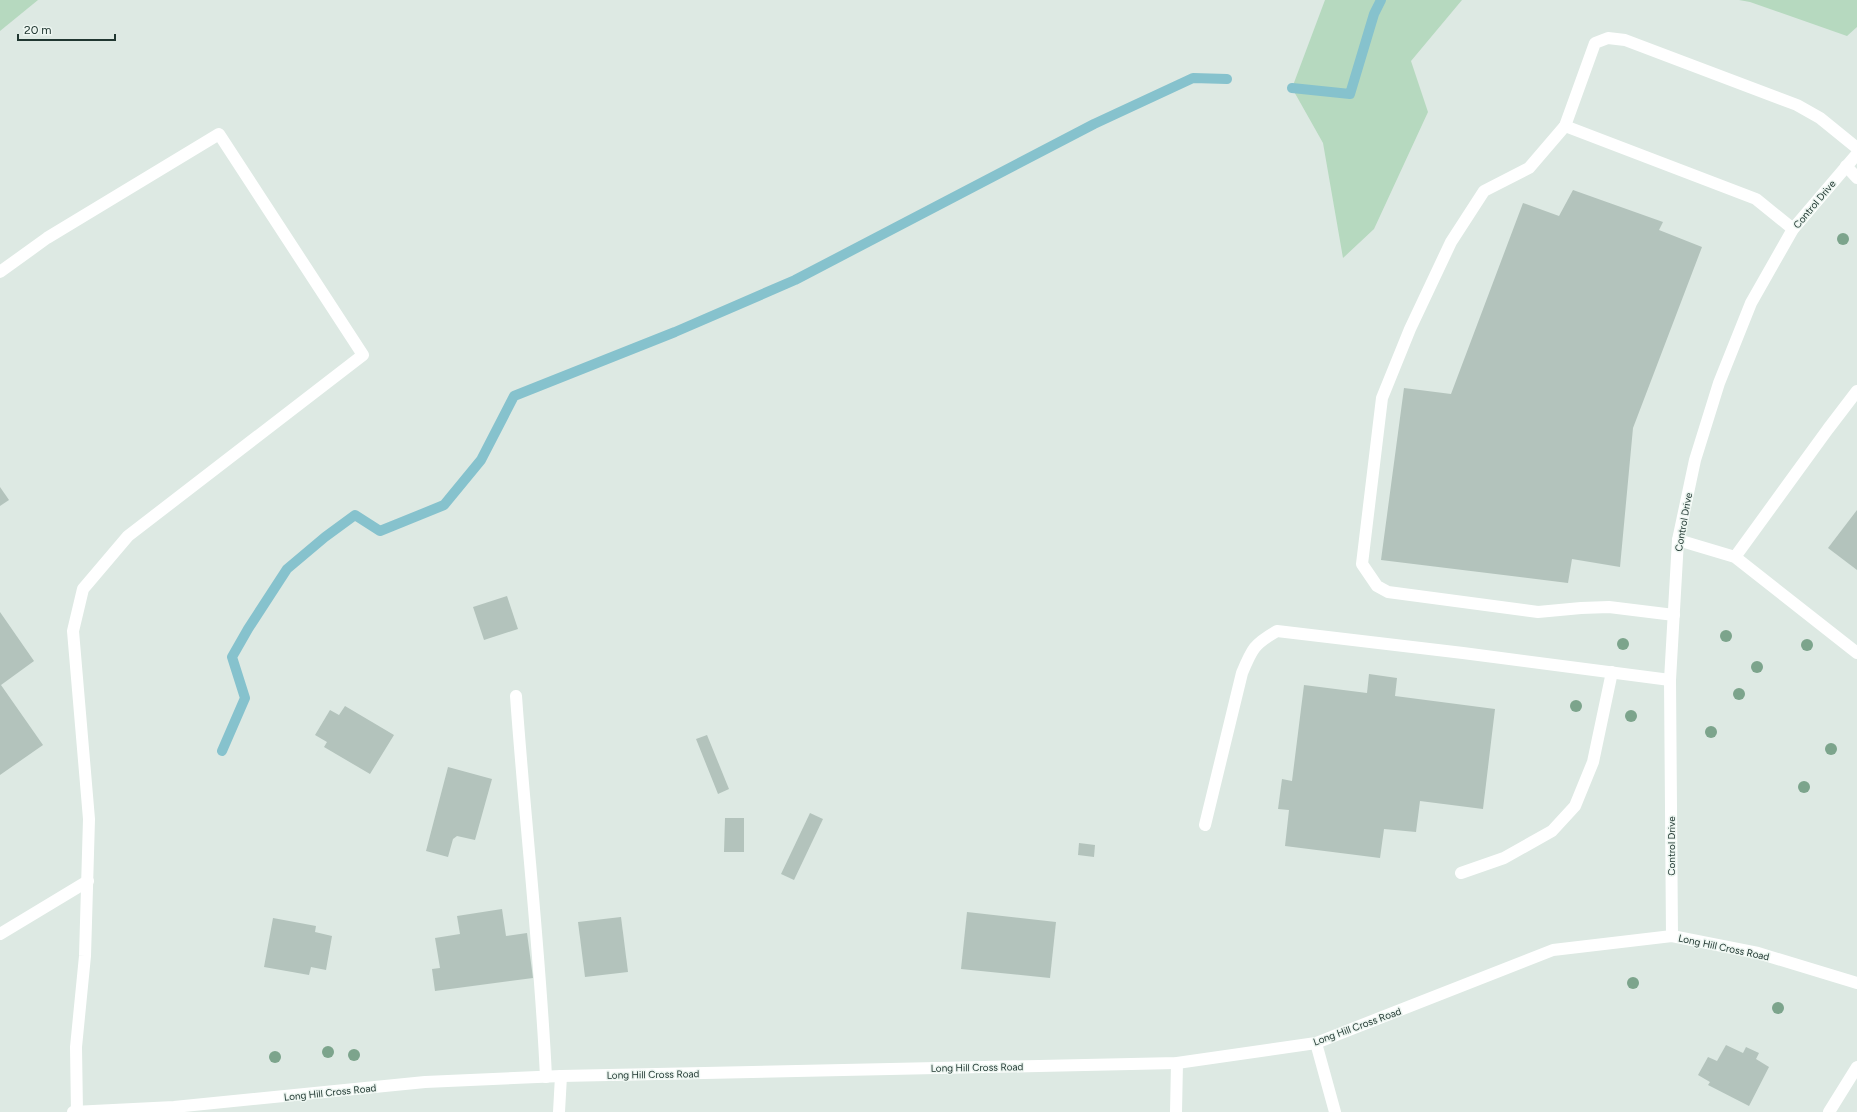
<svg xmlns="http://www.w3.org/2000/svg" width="1857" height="1112" viewBox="0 0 1857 1112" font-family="Figtree,sans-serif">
<rect width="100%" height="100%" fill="#dde9e3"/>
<g fill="#b6d9bf">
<path d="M 0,0 L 38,0 L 0,31 Z"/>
<path d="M 1325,0 L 1462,0 L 1411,61 L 1428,112 L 1374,229 L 1343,258 L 1323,143 L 1292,88 Z"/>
<path d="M 1739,0 L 1857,0 L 1857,27 L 1847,36 L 1750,2 Z"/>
</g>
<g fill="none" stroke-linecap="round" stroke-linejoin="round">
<g stroke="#86c2cd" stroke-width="10">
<path d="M 1292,88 L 1350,94 L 1374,14 L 1381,0"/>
<path d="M 222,751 L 245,698 L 232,657 L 248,629 L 287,569 L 325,537 L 355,515 L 380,531 L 444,505 L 481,460 L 514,396 L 675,332 L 795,280 L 1094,124 L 1193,78 L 1227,79"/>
</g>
</g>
<g fill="#b3c3bc">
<path d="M 1573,190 L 1663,222 L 1659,230 L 1702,247 L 1633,428 L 1620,567 L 1572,559 L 1568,583 L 1381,560 L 1404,388 L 1451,394 L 1523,203 L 1559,216 Z"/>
<path d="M 0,487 L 9,500 L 0,506 Z"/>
<path d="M 1857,510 L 1857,570 L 1828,548 Z"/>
<path d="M 507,596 L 518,629 L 484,640 L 473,607 Z"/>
<path d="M 0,612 L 34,661 L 1,685 L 43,745 L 0,775 Z"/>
<path d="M 1369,674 L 1397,678 L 1395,696 L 1495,709 L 1483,809 L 1420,801 L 1416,832 L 1384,829 L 1380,858 L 1285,846 L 1289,810 L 1278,809 L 1282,779 L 1292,781 L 1304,685 L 1367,693 Z"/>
<path d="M 345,706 L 394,735 L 370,774 L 324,747 L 327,742 L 315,735 L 330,710 L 339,715 Z"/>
<path d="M 707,735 L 729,789 L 718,794 L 696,739 Z"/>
<path d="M 448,767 L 492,779 L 475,840 L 457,836 L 453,839 L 448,857 L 426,851 Z"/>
<path d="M 810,813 L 823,819 L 794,880 L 781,874 Z"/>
<path d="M 725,818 L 744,818 L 744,852 L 724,852 Z"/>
<path d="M 1079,843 L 1095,845 L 1094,857 L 1078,855 Z"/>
<path d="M 502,909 L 506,936 L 527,933 L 533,978 L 435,991 L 432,969 L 440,968 L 435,938 L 460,934 L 457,916 Z"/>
<path d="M 967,912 L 1056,922 L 1050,978 L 961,969 Z"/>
<path d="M 621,917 L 628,972 L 585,977 L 578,922 Z"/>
<path d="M 273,918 L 316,926 L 315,932 L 332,936 L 326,970 L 311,967 L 309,975 L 264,967 Z"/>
<path d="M 1726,1045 L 1743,1053 L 1746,1047 L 1759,1053 L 1756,1059 L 1769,1067 L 1749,1106 L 1708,1085 L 1710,1082 L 1698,1075 L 1708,1057 L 1717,1061 Z"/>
</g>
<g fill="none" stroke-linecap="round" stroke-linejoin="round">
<g stroke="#fff" stroke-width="12">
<path d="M 1565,126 L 1756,199 L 1793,229"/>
<path d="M 1846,166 L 1857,178"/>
<path d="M 0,272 L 47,238 L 219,134 L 363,355 L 128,536 L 83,589 L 73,631 L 89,819 L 85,956 L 76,1047 L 77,1112"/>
<path d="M 1678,540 L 1735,557 L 1857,653"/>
<path d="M 1735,557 L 1828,429 L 1857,391"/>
<path d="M 1674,615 L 1609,607 L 1581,608 L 1538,612 L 1388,592 L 1377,586 L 1362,564 L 1382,398 L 1410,329 L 1451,242 L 1484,191 L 1529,168 L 1565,126 L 1595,43 L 1608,38 L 1625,40 L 1797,105 L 1820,118 L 1857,148"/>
<path d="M 516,696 C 525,823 540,949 546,1077"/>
<path d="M 1205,825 L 1242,673 C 1252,649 1254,644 1277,631 L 1463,653 L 1670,680"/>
<path d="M 1461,873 L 1504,858 L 1552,831 L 1575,806 L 1593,762 L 1612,672"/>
<path d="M 0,934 L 88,881"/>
<path d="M 1316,1043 L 1335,1112"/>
<path d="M 559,1112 L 561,1076"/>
<path d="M 1829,1112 L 1857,1067"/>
</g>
<g stroke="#fff" stroke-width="12">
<path d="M 1672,936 L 1670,680 L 1678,540 L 1695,460 L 1719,383 L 1751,303 L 1793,229 L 1857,154"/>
<path d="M 1176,1112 L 1177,1063"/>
</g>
<path stroke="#fff" stroke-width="12" d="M 73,1112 L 174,1107 L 425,1082 L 561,1076 L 1177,1063 L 1316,1043 L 1553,950 L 1672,936 L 1758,953 L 1857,983"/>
</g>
<g fill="#7ca48c">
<circle cx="1843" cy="239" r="6"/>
<circle cx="1726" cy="636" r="6"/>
<circle cx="1623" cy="644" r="6"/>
<circle cx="1807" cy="645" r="6"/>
<circle cx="1757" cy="667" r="6"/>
<circle cx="1739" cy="694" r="6"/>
<circle cx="1576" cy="706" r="6"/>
<circle cx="1631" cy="716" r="6"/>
<circle cx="1711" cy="732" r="6"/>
<circle cx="1831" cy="749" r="6"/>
<circle cx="1804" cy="787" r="6"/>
<circle cx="1633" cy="983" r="6"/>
<circle cx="1778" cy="1008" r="6"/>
<circle cx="328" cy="1052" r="6"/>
<circle cx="354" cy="1055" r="6"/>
<circle cx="275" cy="1057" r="6"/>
</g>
<g text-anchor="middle" stroke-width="3" stroke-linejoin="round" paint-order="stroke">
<g font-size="10" fill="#203731" stroke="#edf6f1">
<text transform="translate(1814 204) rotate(-50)" y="4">Control Drive</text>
<text transform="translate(1683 522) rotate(-80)" y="4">Control Drive</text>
<text transform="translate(1671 846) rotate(-90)" y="4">Control Drive</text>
<text transform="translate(1724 947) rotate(12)" y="4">Long Hill Cross Road</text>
<text transform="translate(1357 1026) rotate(-20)" y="4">Long Hill Cross Road</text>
<text transform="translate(977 1067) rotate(-1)" y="4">Long Hill Cross Road</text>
<text transform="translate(653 1074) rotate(-1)" y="4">Long Hill Cross Road</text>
<text transform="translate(330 1092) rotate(-6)" y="4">Long Hill Cross Road</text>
</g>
</g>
<path d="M18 34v6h97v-6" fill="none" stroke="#203731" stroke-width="2"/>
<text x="24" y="34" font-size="12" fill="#203731" stroke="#edf6f1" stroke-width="3" paint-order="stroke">20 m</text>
</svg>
